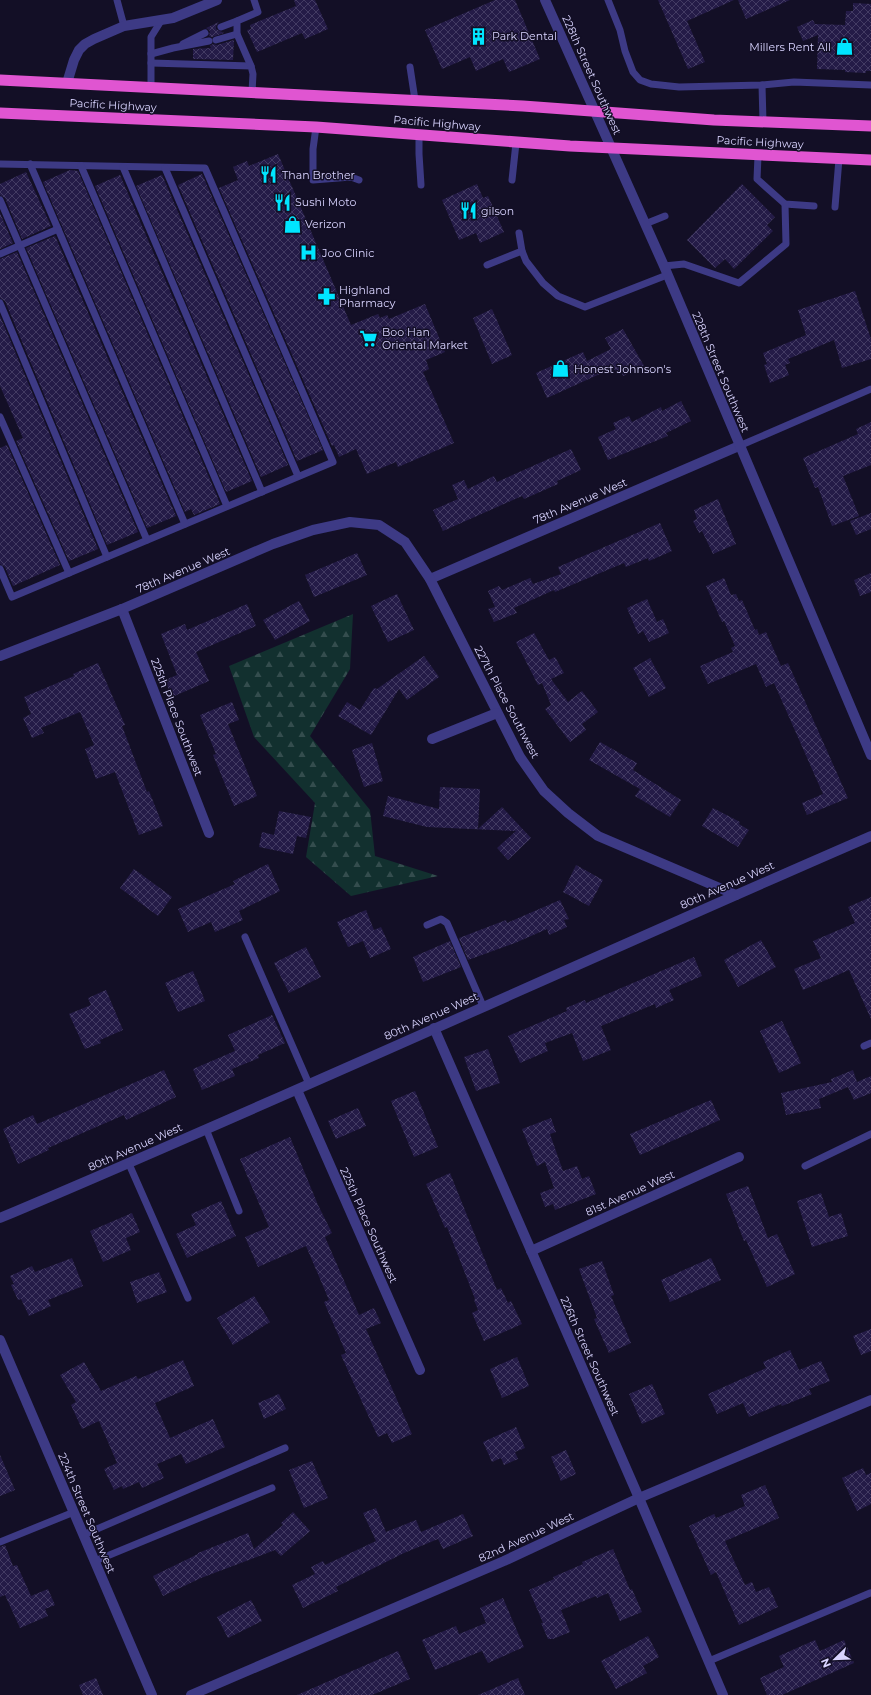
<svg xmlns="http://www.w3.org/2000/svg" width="871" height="1695" viewBox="0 0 871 1695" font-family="Montserrat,sans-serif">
<defs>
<pattern id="forest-firs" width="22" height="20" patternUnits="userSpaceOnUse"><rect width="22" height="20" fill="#12302f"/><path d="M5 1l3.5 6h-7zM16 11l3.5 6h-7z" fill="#344d4e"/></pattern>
<pattern id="building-cross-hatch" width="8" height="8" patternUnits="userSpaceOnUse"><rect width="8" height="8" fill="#241b47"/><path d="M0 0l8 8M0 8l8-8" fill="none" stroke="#433b63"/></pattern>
</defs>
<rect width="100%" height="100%" fill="#130f26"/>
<path fill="url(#forest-firs)" d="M 353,614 L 350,669 L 310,736 L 370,810 L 375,856 L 438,876 L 351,896 L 306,857 L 315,803 L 254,737 L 229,666 Z"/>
<g fill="url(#building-cross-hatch)">
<path d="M 294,0 L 315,0 L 328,29 L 305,39 L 302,33 L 257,52 L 247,30 L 251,29 L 250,25 L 296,6 Z"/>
<path d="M 495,0 L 515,0 L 540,59 L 509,72 L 503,59 L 476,71 L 470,57 L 442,69 L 425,30 Z"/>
<path d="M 658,0 L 734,0 L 687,21 L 705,62 L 688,69 Z"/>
<path d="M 738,0 L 790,0 L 746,19 Z"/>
<path d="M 853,3 L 871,4 L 871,71 L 866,71 L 866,73 L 845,72 L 845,70 L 817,69 L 818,35 L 803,41 L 797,27 L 813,20 L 815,24 L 845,25 L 846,11 L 853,11 Z"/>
<path d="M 219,22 L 216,26 L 216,29 L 224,33 L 212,37 L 209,36 L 210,31 L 206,28 Z"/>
<path d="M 234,40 L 233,60 L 193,59 L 193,49 L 211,48 L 210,46 L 213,44 L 217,45 Z"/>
<path d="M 278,154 L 351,325 L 378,314 L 380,318 L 387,315 L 389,319 L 425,304 L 445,352 L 426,360 L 429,369 L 423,372 L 454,443 L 398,467 L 396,462 L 367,474 L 356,449 L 339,457 L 334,445 L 332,446 L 219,188 L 238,180 L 233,167 L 247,161 L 249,166 Z"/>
<path d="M 70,170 L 78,171 L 217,496 L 220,504 L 194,515 L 191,509 L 185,512 L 43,182 Z"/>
<path d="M 26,172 L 51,226 L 22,239 L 5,198 L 0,195 L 0,184 Z"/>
<path d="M 202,174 L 323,450 L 297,461 L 178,185 Z"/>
<path d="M 120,175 L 252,481 L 226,492 L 95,186 Z"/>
<path d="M 162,175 L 288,465 L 261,477 L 136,186 Z"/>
<path d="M 477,184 L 483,198 L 488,196 L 504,232 L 480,243 L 476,233 L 459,240 L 442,200 Z"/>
<path d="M 742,184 L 775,217 L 767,225 L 773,231 L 734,269 L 725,259 L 715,268 L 687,240 Z"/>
<path d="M 0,213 L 13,243 L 0,249 Z"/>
<path d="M 55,236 L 176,516 L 147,528 L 26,248 Z"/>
<path d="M 17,252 L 138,532 L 107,545 L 5,301 L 0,298 L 0,259 Z"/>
<path d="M 855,291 L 871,339 L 871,359 L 842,368 L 834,340 L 788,359 L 790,363 L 785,365 L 789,375 L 770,383 L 764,365 L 767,364 L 763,353 L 806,335 L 798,310 Z"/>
<path d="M 492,309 L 512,355 L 492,364 L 473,318 Z"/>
<path d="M 0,316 L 98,549 L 69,561 L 16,441 L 23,438 L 0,386 Z"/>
<path d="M 623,329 L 644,366 L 623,376 L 621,370 L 617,372 L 613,368 L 547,398 L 536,373 L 583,352 L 587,361 L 611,349 L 605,338 Z"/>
<path d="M 681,401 L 691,421 L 666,433 L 668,436 L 608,460 L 598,437 L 616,429 L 613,423 L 629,416 L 632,422 L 661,407 L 662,411 Z"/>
<path d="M 871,422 L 871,465 L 843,476 L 859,516 L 832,526 L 818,487 L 815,488 L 803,458 L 858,434 L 856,429 Z"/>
<path d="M 7,445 L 60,565 L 13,586 L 5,567 L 0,564 L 0,448 Z"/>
<path d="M 571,449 L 581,470 L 557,481 L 558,484 L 524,499 L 522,496 L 443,531 L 433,510 L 458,499 L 452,485 L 464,480 L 468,489 L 494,476 L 497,482 Z"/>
<path d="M 718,499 L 736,544 L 713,554 L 702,531 L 699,533 L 693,521 L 697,519 L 694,510 Z"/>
<path d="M 871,513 L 871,529 L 856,535 L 850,521 Z"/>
<path d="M 660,523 L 672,551 L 649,561 L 648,558 L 626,567 L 624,563 L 555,592 L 554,590 L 514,608 L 517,613 L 494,622 L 488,609 L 495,607 L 488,591 L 499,586 L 502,590 L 530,578 L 533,584 L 561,574 L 558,567 Z"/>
<path d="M 357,553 L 367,575 L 314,597 L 305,575 Z"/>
<path d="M 871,573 L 871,592 L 860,596 L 854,580 Z"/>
<path d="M 724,578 L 731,595 L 736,594 L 739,601 L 742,600 L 755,630 L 757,629 L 759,635 L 766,632 L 781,666 L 788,663 L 848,798 L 807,815 L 802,803 L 823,794 L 774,683 L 766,687 L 756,664 L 708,684 L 700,666 L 733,652 L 731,648 L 735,646 L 724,621 L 722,622 L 706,586 Z"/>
<path d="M 397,594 L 414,630 L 388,642 L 371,606 Z"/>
<path d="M 647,599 L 657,622 L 663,619 L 669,633 L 649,642 L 643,631 L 638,634 L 627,608 Z"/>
<path d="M 299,601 L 310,621 L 275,640 L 263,620 Z"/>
<path d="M 247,604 L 256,626 L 196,652 L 209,681 L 172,697 L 165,680 L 177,675 L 161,634 L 185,624 L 187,630 Z"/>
<path d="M 534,633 L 549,660 L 555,657 L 564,673 L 551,679 L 568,702 L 582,691 L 598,712 L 582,724 L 586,730 L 570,742 L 545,709 L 551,705 L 542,683 L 538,685 L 516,642 Z"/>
<path d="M 424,656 L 439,677 L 407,700 L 399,689 L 371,735 L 338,716 L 347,702 L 360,710 L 374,688 L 377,689 Z"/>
<path d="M 650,658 L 666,688 L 649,697 L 633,668 Z"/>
<path d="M 98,663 L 125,725 L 122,726 L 147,792 L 149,791 L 163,826 L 139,835 L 115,772 L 96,779 L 85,749 L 94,745 L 80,712 L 41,728 L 44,733 L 32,738 L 23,718 L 31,714 L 24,697 L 74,676 L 73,674 Z"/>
<path d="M 232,702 L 239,720 L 228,724 L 257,796 L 234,806 L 213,755 L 216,754 L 200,715 Z"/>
<path d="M 600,742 L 637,763 L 633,770 L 681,800 L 670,817 L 635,796 L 640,789 L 589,760 Z"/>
<path d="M 372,743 L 383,781 L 364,787 L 352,750 Z"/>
<path d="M 440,787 L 480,789 L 478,829 L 502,807 L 531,838 L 508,860 L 497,848 L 516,831 L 427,827 L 383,816 L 388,796 L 439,809 Z"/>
<path d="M 713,808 L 740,822 L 739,824 L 749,830 L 738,847 L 702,826 Z"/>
<path d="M 279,811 L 311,817 L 306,838 L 297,836 L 293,854 L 259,847 L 262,832 L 274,835 Z"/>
<path d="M 268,864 L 280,891 L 239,911 L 243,920 L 215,932 L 211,922 L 188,932 L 178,909 L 235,884 L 233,881 Z"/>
<path d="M 576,865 L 603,880 L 589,906 L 563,892 Z"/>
<path d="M 134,869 L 172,897 L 158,916 L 120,888 Z"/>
<path d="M 871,897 L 871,1019 L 849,970 L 803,990 L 794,969 L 821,958 L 813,941 L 855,923 L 848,907 Z"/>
<path d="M 560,900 L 569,919 L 564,920 L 567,927 L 549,935 L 547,929 L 515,943 L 468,960 L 459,938 L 506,920 L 507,923 Z"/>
<path d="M 366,910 L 374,930 L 381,927 L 391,949 L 370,958 L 363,941 L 348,947 L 337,922 Z"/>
<path d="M 761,940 L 776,967 L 738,987 L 724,960 Z"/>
<path d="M 450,941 L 461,967 L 423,982 L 413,957 Z"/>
<path d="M 306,947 L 321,977 L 289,993 L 274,963 Z"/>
<path d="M 694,957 L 702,976 L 669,990 L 674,1000 L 656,1008 L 655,1004 L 601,1026 L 611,1050 L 583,1061 L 572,1033 L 545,1043 L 548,1051 L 520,1063 L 508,1036 L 567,1011 L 566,1008 L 585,1000 L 586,1003 Z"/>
<path d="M 193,971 L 205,1001 L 178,1012 L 165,983 Z"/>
<path d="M 106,990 L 123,1030 L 100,1040 L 101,1043 L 85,1049 L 69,1014 L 91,1005 L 88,998 Z"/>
<path d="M 272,1015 L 285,1043 L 258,1055 L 259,1058 L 232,1069 L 235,1076 L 202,1090 L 193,1069 L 235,1051 L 228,1035 Z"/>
<path d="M 782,1021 L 801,1063 L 779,1073 L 760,1031 Z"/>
<path d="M 488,1049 L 500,1083 L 476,1091 L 464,1057 Z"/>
<path d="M 164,1070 L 176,1097 L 126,1120 L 124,1115 L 48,1148 L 49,1150 L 18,1164 L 3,1129 L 33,1115 L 37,1124 Z"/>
<path d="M 853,1070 L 857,1082 L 871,1076 L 871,1093 L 854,1100 L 848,1087 L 819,1099 L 821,1108 L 786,1115 L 781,1093 L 832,1082 L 831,1079 Z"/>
<path d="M 415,1091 L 438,1147 L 414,1157 L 391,1101 Z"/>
<path d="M 711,1100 L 720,1120 L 640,1155 L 630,1134 Z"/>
<path d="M 358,1108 L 366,1126 L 336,1139 L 328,1121 Z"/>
<path d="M 551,1118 L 556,1132 L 550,1134 L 563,1171 L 577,1166 L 582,1179 L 589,1176 L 596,1194 L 555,1210 L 553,1204 L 545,1207 L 540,1193 L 554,1188 L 545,1162 L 537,1166 L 522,1129 Z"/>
<path d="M 290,1137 L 318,1205 L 332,1233 L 325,1237 L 359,1315 L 374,1308 L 381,1323 L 366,1329 L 412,1434 L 392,1443 L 387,1433 L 378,1437 L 362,1402 L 341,1355 L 346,1353 L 324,1302 L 329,1300 L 306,1246 L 258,1267 L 245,1237 L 269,1227 L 240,1159 Z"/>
<path d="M 450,1173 L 497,1290 L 501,1288 L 508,1303 L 511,1301 L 522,1324 L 484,1341 L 472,1313 L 478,1310 L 474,1300 L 475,1299 L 447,1227 L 445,1228 L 426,1184 Z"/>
<path d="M 748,1186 L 768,1238 L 777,1234 L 795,1274 L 767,1287 L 746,1240 L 744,1241 L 726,1194 Z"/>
<path d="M 821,1193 L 829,1217 L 841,1213 L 848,1236 L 812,1247 L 797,1201 Z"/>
<path d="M 221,1201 L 236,1236 L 187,1258 L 176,1234 L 196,1225 L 191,1214 Z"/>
<path d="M 132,1213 L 140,1232 L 126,1238 L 131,1250 L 103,1262 L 90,1231 Z"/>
<path d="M 72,1258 L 83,1286 L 48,1300 L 51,1306 L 29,1316 L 21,1299 L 18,1300 L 11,1285 L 14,1284 L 10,1276 L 32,1266 L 35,1272 Z"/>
<path d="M 711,1258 L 721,1280 L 670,1302 L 661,1280 Z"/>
<path d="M 602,1261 L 614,1295 L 611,1296 L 631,1343 L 609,1353 L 594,1319 L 597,1318 L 579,1269 Z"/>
<path d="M 159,1272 L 167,1292 L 137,1303 L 130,1282 Z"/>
<path d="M 254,1296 L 270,1322 L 233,1345 L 217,1318 Z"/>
<path d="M 871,1329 L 871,1351 L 861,1355 L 853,1336 Z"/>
<path d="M 790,1350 L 799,1370 L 821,1361 L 830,1381 L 809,1389 L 812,1394 L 782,1406 L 781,1404 L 749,1417 L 743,1403 L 717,1414 L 708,1394 L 766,1368 L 763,1362 Z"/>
<path d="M 517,1357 L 529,1386 L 502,1398 L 490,1369 Z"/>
<path d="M 183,1360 L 194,1386 L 155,1403 L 170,1438 L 213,1419 L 225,1447 L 186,1464 L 181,1454 L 157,1464 L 164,1478 L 142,1488 L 139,1482 L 123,1489 L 122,1486 L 114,1490 L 104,1469 L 117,1463 L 99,1421 L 82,1429 L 71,1405 L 76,1402 L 60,1375 L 84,1362 L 101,1391 L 136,1376 L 138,1379 Z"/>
<path d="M 652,1384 L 665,1414 L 642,1424 L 629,1394 Z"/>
<path d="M 279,1394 L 286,1409 L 264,1419 L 258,1403 Z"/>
<path d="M 516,1427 L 525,1448 L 515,1452 L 518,1459 L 504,1465 L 501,1458 L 492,1462 L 483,1442 Z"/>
<path d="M 566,1450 L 576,1474 L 561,1481 L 551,1457 Z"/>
<path d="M 0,1455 L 15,1490 L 0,1496 Z"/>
<path d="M 312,1461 L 328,1498 L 304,1508 L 289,1470 Z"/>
<path d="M 863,1468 L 866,1475 L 871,1473 L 871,1504 L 857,1511 L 842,1478 Z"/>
<path d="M 765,1485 L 779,1518 L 725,1541 L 745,1585 L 752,1582 L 756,1592 L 769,1587 L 778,1607 L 739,1625 L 716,1572 L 711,1575 L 689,1526 L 714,1514 L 716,1518 L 745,1506 L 741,1495 Z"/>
<path d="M 376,1508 L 386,1532 L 416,1520 L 421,1532 L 463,1514 L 473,1536 L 443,1549 L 438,1539 L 404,1553 L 336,1587 L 338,1591 L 303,1608 L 292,1585 L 315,1574 L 311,1567 L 323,1561 L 325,1565 L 376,1541 L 363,1513 Z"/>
<path d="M 293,1512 L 310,1531 L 281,1556 L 275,1550 L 201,1578 L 163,1596 L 153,1576 L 198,1554 L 198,1553 L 248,1533 L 254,1549 L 283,1525 L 281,1523 Z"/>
<path d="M 5,1545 L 13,1566 L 17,1565 L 31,1596 L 48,1589 L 55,1605 L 45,1609 L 48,1616 L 20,1628 L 5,1595 L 0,1597 L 0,1547 Z"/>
<path d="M 613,1549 L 630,1590 L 632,1589 L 642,1612 L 620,1621 L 608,1593 L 597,1598 L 596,1596 L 561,1610 L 570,1632 L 553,1639 L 548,1639 L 541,1623 L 543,1623 L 529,1590 L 554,1579 L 553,1577 L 583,1564 L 582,1562 Z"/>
<path d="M 503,1598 L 524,1647 L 488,1663 L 482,1651 L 435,1670 L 422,1640 L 456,1626 L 459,1634 L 486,1623 L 480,1608 Z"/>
<path d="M 251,1600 L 262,1621 L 228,1638 L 217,1617 Z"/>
<path d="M 648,1636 L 659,1657 L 643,1666 L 647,1673 L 616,1689 L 601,1661 Z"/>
<path d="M 815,1640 L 820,1651 L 844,1640 L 854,1663 L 782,1695 L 767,1695 L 760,1678 L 784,1667 L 779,1656 Z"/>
<path d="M 398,1651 L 410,1679 L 372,1695 L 297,1695 Z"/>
<path d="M 96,1678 L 103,1695 L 83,1695 L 79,1685 Z"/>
<path d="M 518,1678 L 525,1695 L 478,1695 Z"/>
</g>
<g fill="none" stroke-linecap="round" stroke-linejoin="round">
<g stroke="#3d3a85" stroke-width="7">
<path d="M 117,0 L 124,26"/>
<path d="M 608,0 L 620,30 L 625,51 L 633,72 L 640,80 L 651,84 L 679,87 L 762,85 L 794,82 L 871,85"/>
<path d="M 221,27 L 237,21"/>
<path d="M 216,40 L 237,34"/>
<path d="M 183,44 L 205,33"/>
<path d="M 151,54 L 173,48 L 209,41"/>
<path d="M 151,63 L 251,66 L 253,74 L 252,92"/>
<path d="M 251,66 L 237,34 L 237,21 L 258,12 L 254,0"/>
<path d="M 410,67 L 415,100"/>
<path d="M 762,85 L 763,122"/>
<path d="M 151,88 L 151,37 L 161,21"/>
<path d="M 316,127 L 313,149 L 313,180 L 351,177 L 359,180"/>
<path d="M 419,134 L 419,154 L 421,185"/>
<path d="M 758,156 L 757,179 L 785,204 L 814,206"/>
<path d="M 0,164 L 205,168 L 333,462 L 69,573 L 0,417"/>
<path d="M 30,164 L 58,229"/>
<path d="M 81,166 L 227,506"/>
<path d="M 123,167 L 262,492"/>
<path d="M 165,168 L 298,476"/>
<path d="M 512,180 L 516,143"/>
<path d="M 0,200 L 147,540"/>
<path d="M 835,207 L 839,159"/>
<path d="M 645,224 L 665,216"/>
<path d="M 519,233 L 522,251 L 526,261 L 543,283 L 558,296 L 585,307 L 667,275"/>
<path d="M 0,254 L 58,229 L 185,524"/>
<path d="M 487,265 L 522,251"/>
<path d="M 664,266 L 684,264 L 739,283 L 786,244 L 785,204"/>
<path d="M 0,303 L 107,557"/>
<path d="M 739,446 L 871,389"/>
<path d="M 0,569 L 12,597 L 69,573"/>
<path d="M 427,925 L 441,919 L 447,923 L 483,1006"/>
<path d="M 245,937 L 309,1084"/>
<path d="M 864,1046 L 871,1043"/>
<path d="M 206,1129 L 239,1211"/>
<path d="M 129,1164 L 188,1298"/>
<path d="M 805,1166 L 871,1134"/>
<path d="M 83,1535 L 285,1448"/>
<path d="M 0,1542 L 74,1512"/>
<path d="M 95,1561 L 272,1488"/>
<path d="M 709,1661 L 870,1593"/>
</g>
<g stroke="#3d3a85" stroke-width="10">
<path d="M 430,579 L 739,446"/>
<path d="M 122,609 L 209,833"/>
<path d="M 0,656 L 122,609 L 273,544 L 313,530 L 350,522 L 379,525 L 405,542 L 430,579 L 520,757 L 544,791 L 568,813 L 598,836 L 736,895"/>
<path d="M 432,739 L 497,713"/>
<path d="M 434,1028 L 639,1498 L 723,1695"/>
<path d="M 297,1090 L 420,1370"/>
<path d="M 531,1251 L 739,1157"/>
<path d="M 191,1695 L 504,1561 L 639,1498 L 871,1400"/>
</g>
<g stroke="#3d3a85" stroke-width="10">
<path d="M 545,0 L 664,266 L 871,755"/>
<path d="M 67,83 L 74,60 L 79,50 L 85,44 L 94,39 L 124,26 L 173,18 L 217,0"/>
<path d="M 0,1218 C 292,1095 580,962 871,836"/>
<path d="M 0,1340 L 152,1695"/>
</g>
<g stroke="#e055d1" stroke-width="11">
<path d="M 0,80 L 523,106 L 714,120 L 871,126"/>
<path d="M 0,113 L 316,127 L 570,146 L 871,160"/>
</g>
</g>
<defs>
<symbol id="building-bare" viewBox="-9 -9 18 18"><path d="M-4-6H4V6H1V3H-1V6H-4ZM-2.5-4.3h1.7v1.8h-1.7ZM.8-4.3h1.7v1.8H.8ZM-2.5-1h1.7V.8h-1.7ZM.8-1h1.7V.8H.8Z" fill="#00e5ff" stroke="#130f26" stroke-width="2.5" paint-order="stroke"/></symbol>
<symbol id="shop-bare" viewBox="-9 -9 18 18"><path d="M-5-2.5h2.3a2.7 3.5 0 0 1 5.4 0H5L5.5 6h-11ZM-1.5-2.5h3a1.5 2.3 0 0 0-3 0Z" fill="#00e5ff" stroke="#130f26" stroke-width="2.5" paint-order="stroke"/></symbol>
<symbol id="restaurant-bare" viewBox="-9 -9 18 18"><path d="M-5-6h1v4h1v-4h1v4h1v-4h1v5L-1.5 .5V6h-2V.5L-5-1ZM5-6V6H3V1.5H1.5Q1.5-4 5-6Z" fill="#00e5ff" stroke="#130f26" stroke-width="2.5" paint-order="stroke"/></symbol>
<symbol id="hospital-bare" viewBox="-9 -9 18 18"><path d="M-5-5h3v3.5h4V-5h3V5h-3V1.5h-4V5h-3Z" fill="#00e5ff" stroke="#130f26" stroke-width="2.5" paint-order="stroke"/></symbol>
<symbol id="pharmacy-bare" viewBox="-9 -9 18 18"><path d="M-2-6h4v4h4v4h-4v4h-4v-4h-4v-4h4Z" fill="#00e5ff" stroke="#130f26" stroke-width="2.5" paint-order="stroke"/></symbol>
<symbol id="supermarket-bare" viewBox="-9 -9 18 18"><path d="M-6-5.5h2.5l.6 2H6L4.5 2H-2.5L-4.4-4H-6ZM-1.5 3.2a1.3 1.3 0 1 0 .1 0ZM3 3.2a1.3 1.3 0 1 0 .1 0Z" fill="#00e5ff" stroke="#130f26" stroke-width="2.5" paint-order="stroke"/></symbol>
</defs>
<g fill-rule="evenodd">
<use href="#building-bare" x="466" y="24" width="25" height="25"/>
<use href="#shop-bare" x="832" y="34" width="25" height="25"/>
<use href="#restaurant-bare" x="256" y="162" width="25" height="25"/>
<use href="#restaurant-bare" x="270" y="190" width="25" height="25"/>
<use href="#restaurant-bare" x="456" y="198" width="25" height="25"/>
<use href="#shop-bare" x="280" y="212" width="25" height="25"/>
<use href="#hospital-bare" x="296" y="240" width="25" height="25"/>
<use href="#pharmacy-bare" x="314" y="284" width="25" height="25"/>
<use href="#supermarket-bare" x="356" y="326" width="25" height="25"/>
<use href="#shop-bare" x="548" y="356" width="25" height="25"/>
</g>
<g text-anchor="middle" stroke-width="3" stroke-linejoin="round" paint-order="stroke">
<g font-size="11" fill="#d9d4ff" stroke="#130f26" text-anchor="start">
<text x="492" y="40">Park Dental</text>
<text x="831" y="51" text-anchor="end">Millers Rent All</text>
<text x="282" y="179">Than Brother</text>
<text x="295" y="206">Sushi Moto</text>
<text x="481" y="215">gilson</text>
<text x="305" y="228">Verizon</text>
<text x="322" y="257">Joo Clinic</text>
<text x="339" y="294">Highland<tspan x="339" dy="13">Pharmacy</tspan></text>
<text x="382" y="336">Boo Han<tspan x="382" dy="13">Oriental Market</tspan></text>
<text x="574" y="373">Honest Johnson's</text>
</g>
<g font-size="11" fill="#d9d4ff" stroke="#130f26">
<text transform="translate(592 75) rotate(66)" y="4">228th Street Southwest</text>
<text transform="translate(113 105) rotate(3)" y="4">Pacific Highway</text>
<text transform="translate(437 123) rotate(5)" y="4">Pacific Highway</text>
<text transform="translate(760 142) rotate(3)" y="4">Pacific Highway</text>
<text transform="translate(721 372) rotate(67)" y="4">228th Street Southwest</text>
<text transform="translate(580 501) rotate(-23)" y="4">78th Avenue West</text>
<text transform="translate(183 570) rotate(-23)" y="4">78th Avenue West</text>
<text transform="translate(507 702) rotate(62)" y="4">227th Place Southwest</text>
<text transform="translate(177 717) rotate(69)" y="4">225th Place Southwest</text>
<text transform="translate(727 885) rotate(-24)" y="4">80th Avenue West</text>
<text transform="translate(431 1016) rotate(-24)" y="4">80th Avenue West</text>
<text transform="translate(135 1147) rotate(-24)" y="4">80th Avenue West</text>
<text transform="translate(630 1193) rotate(-24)" y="4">81st Avenue West</text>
<text transform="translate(369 1225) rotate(66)" y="4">225th Place Southwest</text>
<text transform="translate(590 1356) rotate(66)" y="4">226th Street Southwest</text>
<text transform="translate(87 1513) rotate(67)" y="4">224th Street Southwest</text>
<text transform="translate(526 1537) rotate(-25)" y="4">82nd Avenue West</text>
</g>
</g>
<g transform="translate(835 1659) rotate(247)" stroke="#130f26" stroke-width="3" paint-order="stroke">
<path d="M0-3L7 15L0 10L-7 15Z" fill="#d9d4ff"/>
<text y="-6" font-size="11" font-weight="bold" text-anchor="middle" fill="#d9d4ff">N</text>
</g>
</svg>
